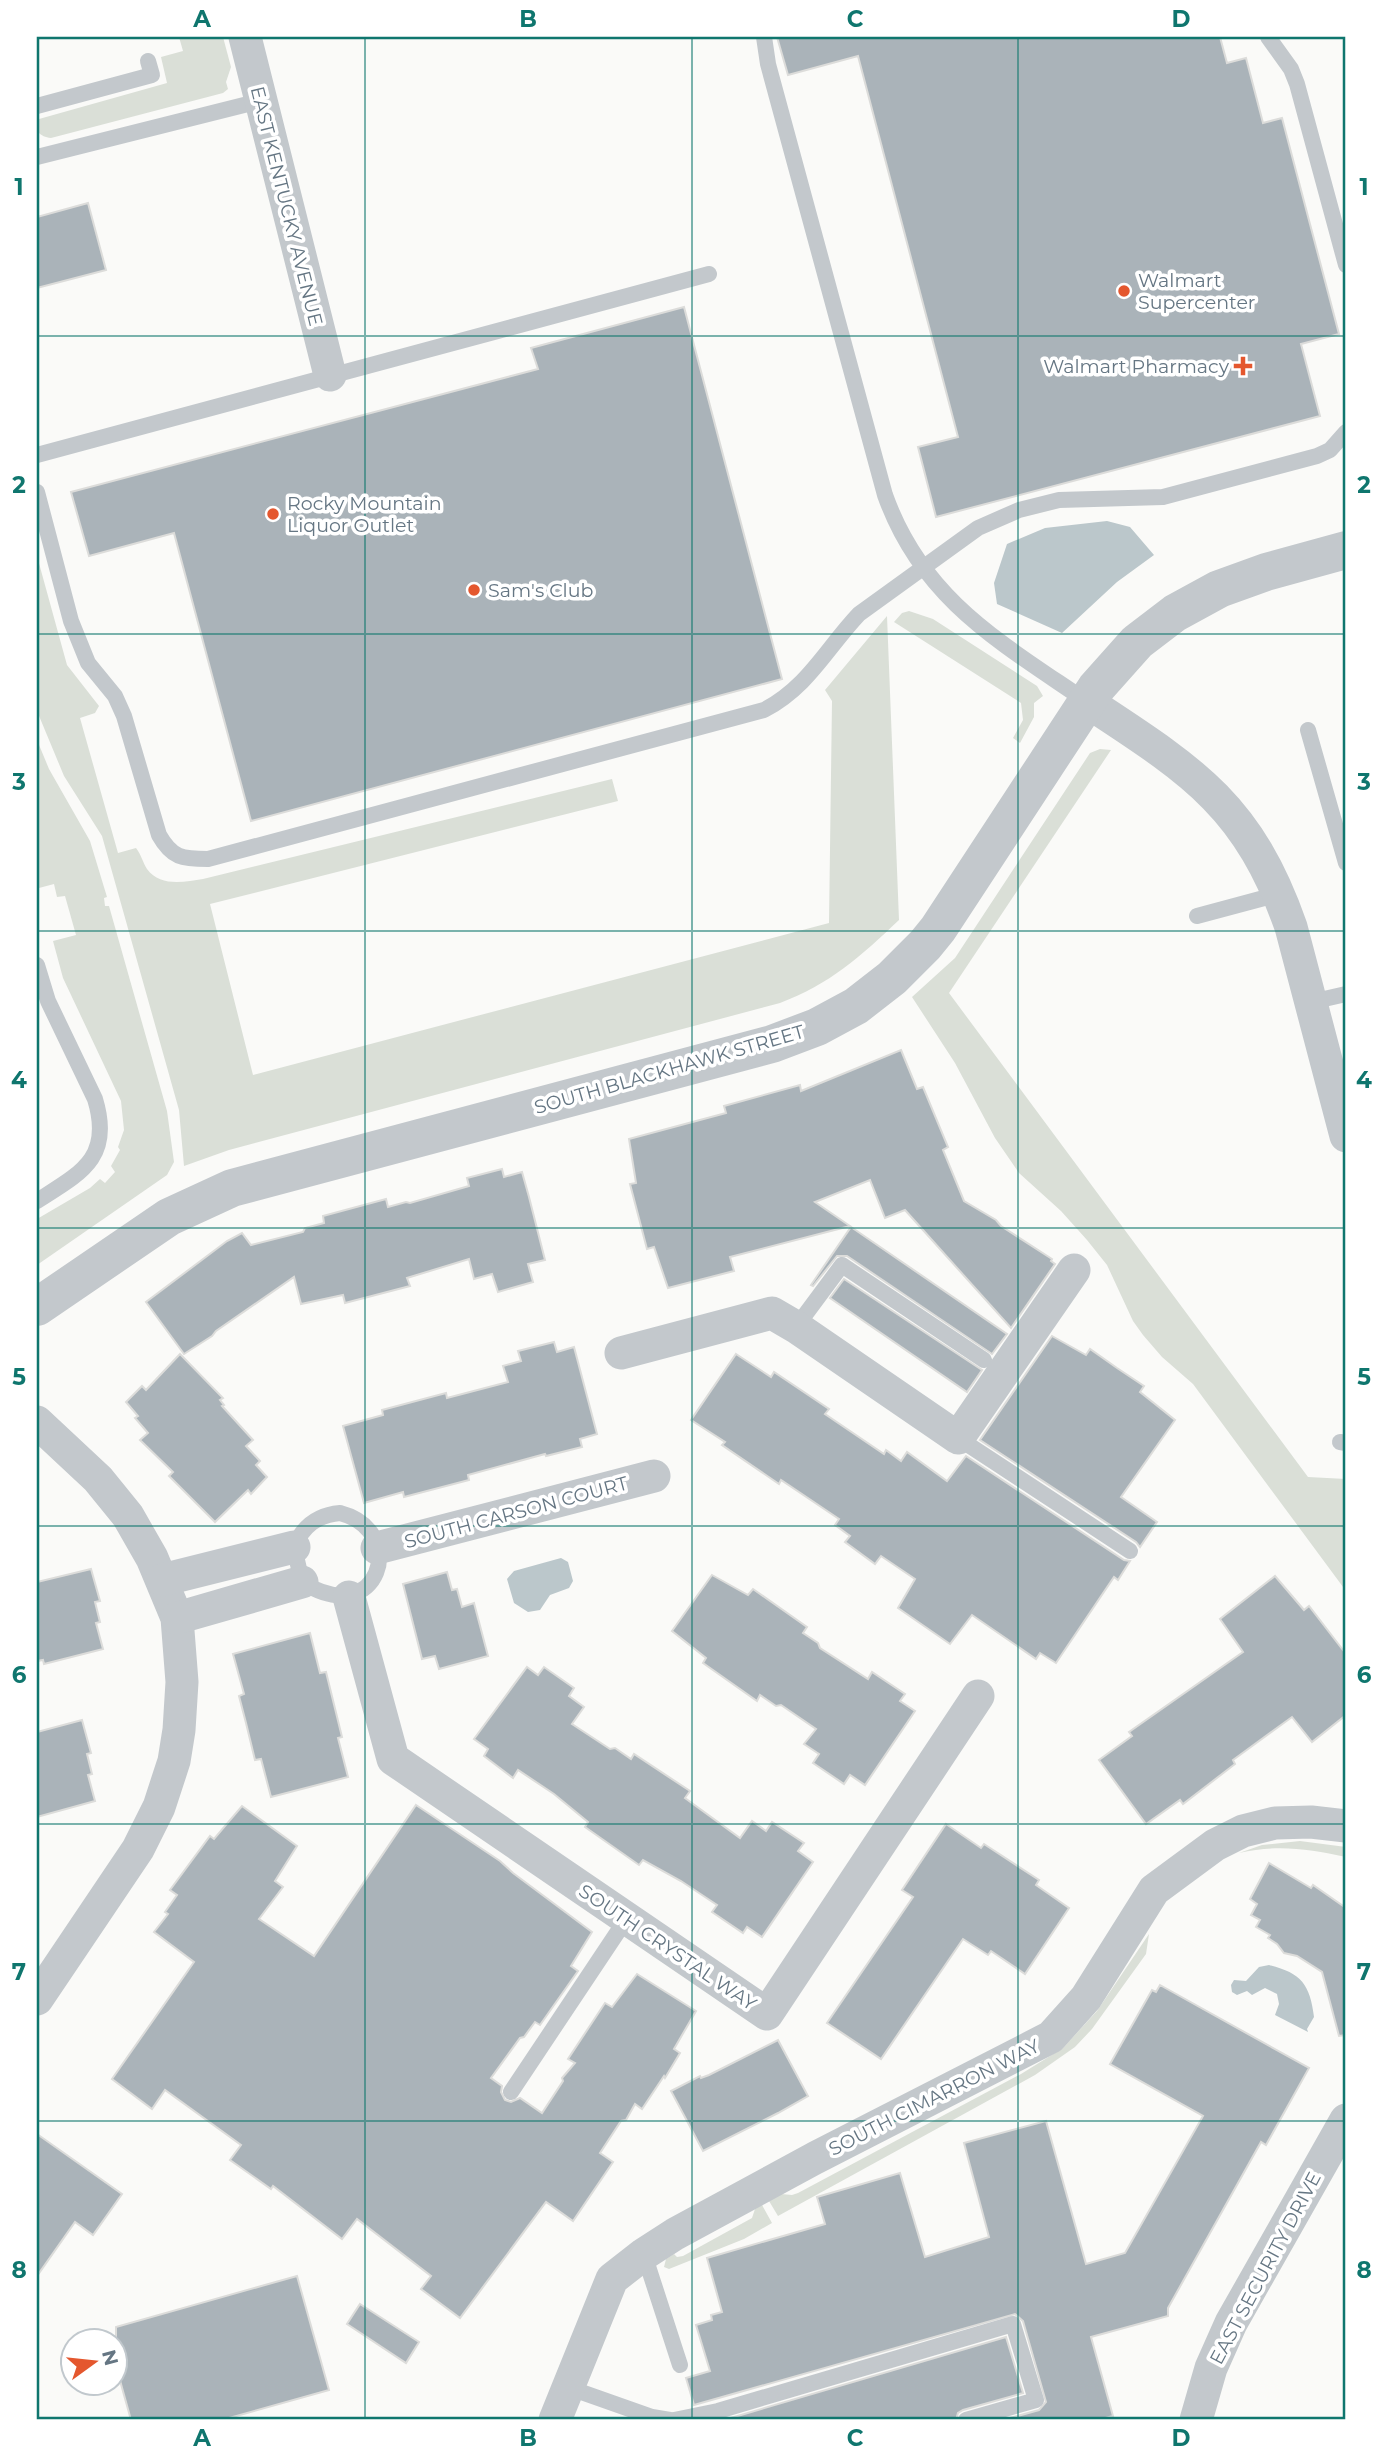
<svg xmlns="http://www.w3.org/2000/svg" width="1383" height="2457" viewBox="0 0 1383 2457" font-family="Montserrat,sans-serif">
<rect width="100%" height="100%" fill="#fafaf8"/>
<g fill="#dadfd7">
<path d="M 179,37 L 223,37 L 231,67 L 226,82 L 228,89 L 223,93 L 51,138 C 40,137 33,130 39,119 L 167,83 L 161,57 L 183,51 Z"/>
<path d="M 37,556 L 67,665 L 99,706 L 95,713 L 80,718 L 118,853 L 136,848 C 141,854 143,863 147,869 C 160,887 184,882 203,879 L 612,779 L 618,801 L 210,904 L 253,1075 L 829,923 L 832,701 L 825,690 L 887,616 L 899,920 C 860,957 830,984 780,1003 L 229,1150 L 184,1166 L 179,1110 L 102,836 L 64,776 L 37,711 Z"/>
<path d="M 909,611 L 933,619 L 1037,686 L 1043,696 L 1034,703 L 1034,717 L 1020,743 L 1013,738 L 1023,720 L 1021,703 L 894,622 L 902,613 Z"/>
<path d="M 37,740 L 49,769 L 90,841 L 107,897 L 104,898 L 105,906 L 109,906 L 167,1111 L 174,1162 L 167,1175 L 37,1265 L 37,1219 L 90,1188 L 100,1179 L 105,1183 L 115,1172 L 111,1166 L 120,1150 L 118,1147 L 124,1130 L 121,1101 L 63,978 L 53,941 L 76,935 L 65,896 L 57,897 L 54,884 L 39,888 L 37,878 Z"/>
<path d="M 1100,749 L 1111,750 L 949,993 L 1308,1477 L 1346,1479 L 1346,1591 L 1193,1384 L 1162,1357 L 1143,1335 L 1133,1321 L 1107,1265 L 1087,1240 L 1061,1211 L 1019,1173 L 995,1138 L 955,1063 L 912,997 L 955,958 L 1090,753 Z"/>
<path d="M 1300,1841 L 1346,1847 L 1346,1857 C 1309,1849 1277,1844 1239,1853 L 1262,1845 Z"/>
<path d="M 1149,1934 L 1146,1954 L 1092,2029 L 1075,2047 L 1035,2075 L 778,2216 L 769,2201 L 781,2194 L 792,2195 L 798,2193 L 1021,2074 L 1063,2048 L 1097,2011 Z"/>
<path d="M 762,2205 L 772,2223 L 744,2239 L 669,2269 L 664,2267 L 666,2259 L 674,2254 L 677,2257 L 683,2256 L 752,2218 L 755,2209 Z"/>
</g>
<g fill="#bbc7cb">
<path d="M 1107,521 L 1130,527 L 1154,555 L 1117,582 L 1062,633 L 997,604 L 994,583 L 1007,544 L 1045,528 Z"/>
<path d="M 561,1558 L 568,1562 L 573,1581 L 569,1588 L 550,1595 L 540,1610 L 528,1612 L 514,1603 L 507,1579 L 514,1571 Z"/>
<path d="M 1269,1965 C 1301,1973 1310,1984 1314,2017 L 1307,2029 L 1308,2032 L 1275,2015 L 1279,2004 L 1277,1994 L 1265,1988 L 1252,1995 L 1247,1991 L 1237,1995 L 1232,1992 L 1231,1985 L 1234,1980 L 1246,1981 L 1259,1967 Z"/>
</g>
<g fill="#aab3b9" stroke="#dcdcda" stroke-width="2">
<path d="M 777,37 L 1220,37 L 1227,63 L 1246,58 L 1263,123 L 1282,118 L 1339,334 L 1301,344 L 1320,416 L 936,517 L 918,447 L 958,437 L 858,56 L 788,75 Z"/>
<path d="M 88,203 L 106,270 L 37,288 L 37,217 Z"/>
<path d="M 684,307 L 782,679 L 251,821 L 174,533 L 89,556 L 71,492 L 538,369 L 531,348 Z"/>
<path d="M 901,1050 L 917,1089 L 923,1087 L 948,1147 L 943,1150 L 964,1201 L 996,1220 L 1001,1226 L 1052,1259 L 1051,1261 L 1055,1264 L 1011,1328 L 905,1210 L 885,1218 L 870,1180 L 815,1202 L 850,1226 L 730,1257 L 734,1271 L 668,1288 L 654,1247 L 647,1249 L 630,1184 L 636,1183 L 629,1139 L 726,1113 L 724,1106 L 800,1085 L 801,1091 Z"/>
<path d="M 502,1169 L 504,1177 L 522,1172 L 529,1197 L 545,1260 L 528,1264 L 533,1282 L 498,1292 L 492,1274 L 474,1279 L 469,1259 L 407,1278 L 410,1286 L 345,1303 L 343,1295 L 301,1304 L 294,1277 L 216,1331 L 212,1336 L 184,1354 L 146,1302 L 227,1241 L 242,1233 L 251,1245 L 303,1232 L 305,1228 L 324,1223 L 323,1216 L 386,1199 L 388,1207 L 406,1202 L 410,1203 L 469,1186 L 467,1178 Z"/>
<path d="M 851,1227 L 1007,1334 L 992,1354 L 847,1256 L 837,1256 L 813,1286 L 811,1285 Z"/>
<path d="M 844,1279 L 982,1370 L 967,1392 L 830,1298 Z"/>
<path d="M 1052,1336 L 1086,1355 L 1090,1349 L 1117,1368 L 1144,1386 L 1140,1392 L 1175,1420 L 1121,1497 L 1157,1522 L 1140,1547 L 1136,1542 L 980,1440 Z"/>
<path d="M 554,1342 L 557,1352 L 574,1347 L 597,1434 L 580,1439 L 582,1447 L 546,1456 L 545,1454 L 468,1475 L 469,1480 L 404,1497 L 403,1492 L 364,1503 L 343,1426 L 383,1415 L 382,1410 L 446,1393 L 447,1398 L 508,1382 L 503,1366 L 521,1361 L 518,1351 Z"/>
<path d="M 180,1354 L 223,1398 L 220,1400 L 224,1405 L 222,1406 L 253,1440 L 246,1446 L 260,1461 L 256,1465 L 267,1477 L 251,1494 L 248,1490 L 215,1522 L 169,1476 L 173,1472 L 140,1440 L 148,1433 L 135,1418 L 138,1416 L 126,1402 L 142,1386 L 146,1390 Z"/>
<path d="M 736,1354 L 771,1377 L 774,1372 L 829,1409 L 825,1414 L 884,1454 L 886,1450 L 901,1461 L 907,1452 L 947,1481 L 966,1456 L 1124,1560 L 1130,1561 L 1118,1580 L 1114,1577 L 1056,1663 L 1040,1653 L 1036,1659 L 972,1615 L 950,1644 L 898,1608 L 915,1579 L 881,1556 L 875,1564 L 845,1542 L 850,1536 L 835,1525 L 839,1519 L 781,1480 L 779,1484 L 722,1445 L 725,1442 L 691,1420 Z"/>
<path d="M 91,1569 L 100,1601 L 95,1602 L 100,1622 L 96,1623 L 103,1649 L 44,1664 L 43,1660 L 37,1661 L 37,1582 Z"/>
<path d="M 447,1572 L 452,1590 L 457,1589 L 462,1607 L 474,1603 L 488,1656 L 439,1669 L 435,1656 L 422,1659 L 403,1584 Z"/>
<path d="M 712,1575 L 748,1595 L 753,1589 L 807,1627 L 803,1633 L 818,1643 L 820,1648 L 868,1679 L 872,1672 L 905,1694 L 900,1701 L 915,1711 L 865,1785 L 850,1775 L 844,1784 L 813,1763 L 819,1754 L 804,1744 L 816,1729 L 781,1705 L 776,1706 L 760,1695 L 757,1701 L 703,1663 L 706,1658 L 672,1631 Z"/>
<path d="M 1275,1576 L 1304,1610 L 1309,1606 L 1346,1654 L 1346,1715 L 1312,1742 L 1292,1717 L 1233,1760 L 1235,1764 L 1183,1804 L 1180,1800 L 1146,1824 L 1099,1760 L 1132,1736 L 1129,1732 L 1243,1652 L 1220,1619 Z"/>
<path d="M 310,1633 L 320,1673 L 326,1672 L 342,1737 L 338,1738 L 348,1777 L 271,1797 L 261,1759 L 255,1760 L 246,1723 L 239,1696 L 244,1694 L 233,1654 Z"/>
<path d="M 527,1667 L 538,1675 L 544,1667 L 574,1688 L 569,1696 L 584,1707 L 572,1724 L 610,1749 L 615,1748 L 631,1759 L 634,1754 L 690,1791 L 685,1798 L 740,1838 L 752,1821 L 766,1831 L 772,1822 L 804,1843 L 798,1851 L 813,1862 L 762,1937 L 747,1927 L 743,1933 L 712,1912 L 717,1905 L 681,1881 L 643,1860 L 639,1865 L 585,1827 L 588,1822 L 554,1794 L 518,1770 L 513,1778 L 484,1756 L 488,1749 L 474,1739 Z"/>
<path d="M 82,1720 L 91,1753 L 87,1754 L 92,1774 L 88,1775 L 95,1801 L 37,1817 L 37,1732 Z"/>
<path d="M 416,1805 L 500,1861 L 513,1873 L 592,1932 L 571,1966 L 578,1971 L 540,2025 L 535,2022 L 524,2037 L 520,2038 L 491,2078 L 502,2086 L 501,2092 L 505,2100 L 511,2102 L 520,2098 L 542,2113 L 563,2081 L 562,2078 L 575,2063 L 568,2059 L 605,2003 L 612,2007 L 637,1974 L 696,2011 L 674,2049 L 680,2053 L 665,2078 L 664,2076 L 642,2109 L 635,2104 L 626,2120 L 621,2121 L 600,2153 L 613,2162 L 573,2221 L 546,2202 L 460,2318 L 421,2289 L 431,2276 L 357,2219 L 342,2239 L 273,2186 L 271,2189 L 230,2160 L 241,2145 L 165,2090 L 152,2109 L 112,2079 L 194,1962 L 154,1932 L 168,1914 L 165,1912 L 177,1895 L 170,1890 L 210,1836 L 214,1839 L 242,1806 L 297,1846 L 275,1881 L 283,1887 L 259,1919 L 314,1956 Z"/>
<path d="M 946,1824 L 981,1848 L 984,1844 L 1039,1880 L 1036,1885 L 1069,1908 L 1025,1974 L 991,1951 L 988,1955 L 963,1939 L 881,2059 L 827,2023 L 913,1897 L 902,1890 Z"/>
<path d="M 1269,1863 L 1311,1888 L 1313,1885 L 1346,1908 L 1346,2035 L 1339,2036 L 1322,1972 L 1297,1956 L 1284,1953 L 1277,1944 L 1268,1938 L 1270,1935 L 1256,1927 L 1260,1920 L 1251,1915 L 1257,1904 L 1250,1899 Z"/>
<path d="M 1160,1985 L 1309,2068 L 1266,2145 L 1261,2142 L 1168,2308 L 1168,2316 L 1091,2337 L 1113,2416 L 1098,2420 L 1003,2420 L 1039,2410 L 1046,2402 L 1023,2321 L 1015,2314 L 694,2405 L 686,2378 L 710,2371 L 696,2325 L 712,2320 L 711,2315 L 722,2312 L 707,2258 L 825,2224 L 817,2197 L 900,2173 L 925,2257 L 989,2237 L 964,2143 L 1046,2121 L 1086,2264 L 1125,2253 L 1203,2116 L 1110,2064 L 1152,1990 L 1156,1992 Z"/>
<path d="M 778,2040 L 808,2096 L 778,2113 L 703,2151 L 671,2091 L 700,2076 L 701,2078 L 709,2075 Z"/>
<path d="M 37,2134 L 122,2194 L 93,2235 L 75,2222 L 37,2276 Z"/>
<path d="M 297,2276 L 329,2390 L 222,2420 L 131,2420 L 116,2366 L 116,2327 Z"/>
<path d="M 360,2304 L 419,2342 L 406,2363 L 347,2324 Z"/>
<path d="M 1006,2337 L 1023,2393 L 963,2410 L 958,2413 L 956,2420 L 724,2420 Z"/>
</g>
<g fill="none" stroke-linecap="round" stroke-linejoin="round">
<g stroke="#c3c8cc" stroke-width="16">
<path d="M 764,37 L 768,64 L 885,495 C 922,599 1000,642 1086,701"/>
<path d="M 1268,37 L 1291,69 L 1297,84 L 1346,265"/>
<path d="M 37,106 L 152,75 L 148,61"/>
<path d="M 37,157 L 260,101"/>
<path d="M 37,455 L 709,274"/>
<path d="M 37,492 L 71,621 L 88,663 L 115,696 L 124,716 L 159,835 C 172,858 182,859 208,859 L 764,710 C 808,687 826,649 859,614 L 978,528 L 1019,510 L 1059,500 L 1163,497 L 1317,456 L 1330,450 L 1346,432"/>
<path d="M 1308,730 L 1346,863"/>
<path d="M 1197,916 L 1279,894"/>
<path d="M 37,965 L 48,1001 L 95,1099 C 113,1158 81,1173 37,1201"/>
<path d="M 1311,1002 L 1346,994"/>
<path d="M 796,1327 L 842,1265 L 984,1360"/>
<path d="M 958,1438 L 1130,1551"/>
<path d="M 1340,1442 L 1346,1443"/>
<path d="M 340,1513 C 409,1531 380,1631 302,1582 L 294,1547 C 303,1526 317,1515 340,1513 Z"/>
<path d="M 511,2092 L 627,1918"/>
<path d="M 644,2254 L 680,2365"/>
<path d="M 567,2387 L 652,2417 L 670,2420"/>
<path d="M 674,2420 L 718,2411 L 1013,2324 L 1036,2400 L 966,2420"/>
</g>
<g stroke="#c3c8cc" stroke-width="33">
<path d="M 245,37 L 330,375"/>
<path d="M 1086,701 C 1191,770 1248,804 1291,927 L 1346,1136"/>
<path d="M 621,1353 L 772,1313 L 796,1327 L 958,1438 L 1074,1270"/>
<path d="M 37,1422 L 98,1479 L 128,1516 L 152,1558 L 177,1618 L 182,1682 L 179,1730 L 174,1761 L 159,1807 L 138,1849 L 37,1999"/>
<path d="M 377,1548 L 654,1476"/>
<path d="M 162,1580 L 294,1547"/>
<path d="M 349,1597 L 393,1759 L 767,2014 L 978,1696"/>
<path d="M 177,1618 L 302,1582"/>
<path d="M 555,2420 L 612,2279 L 644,2254 L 675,2234 L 815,2158 L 1051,2037 L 1086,1998 L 1154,1890 L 1215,1845 L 1243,1831 L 1275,1823 L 1311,1822 L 1346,1826"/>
<path d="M 1196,2420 L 1211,2368 L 1231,2323 L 1346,2120"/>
</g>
<path stroke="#c3c8cc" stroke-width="38" d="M 37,1307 L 169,1217 L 232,1188 L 772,1044 L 817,1027 L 856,1006 L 892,978 L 925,945 L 938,929 L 1096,688 L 1137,642 L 1175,613 L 1219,589 L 1266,572 L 1346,550"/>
</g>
<path fill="none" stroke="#0f766e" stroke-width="2" stroke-opacity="0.55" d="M 365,37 L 365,2420M 692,37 L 692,2420M 1018,37 L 1018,2420M 37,336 L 1346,336M 37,634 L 1346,634M 37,931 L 1346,931M 37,1228 L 1346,1228M 37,1526 L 1346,1526M 37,1824 L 1346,1824M 37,2121 L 1346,2121"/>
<g fill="#e4572e" stroke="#fff" stroke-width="2.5">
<circle cx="1124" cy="291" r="7"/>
<path d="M1239.5 355.5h7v7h7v7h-7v7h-7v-7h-7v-7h7z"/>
<circle cx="273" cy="514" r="7"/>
<circle cx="474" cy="590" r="7"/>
</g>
<g text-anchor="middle" stroke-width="7" stroke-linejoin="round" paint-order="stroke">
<g font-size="19" fill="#657683" stroke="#fff">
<text transform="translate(287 206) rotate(76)" y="7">EAST KENTUCKY AVENUE</text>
<text transform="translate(669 1069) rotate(-16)" y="7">SOUTH BLACKHAWK STREET</text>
<text transform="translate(516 1512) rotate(-15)" y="7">SOUTH CARSON COURT</text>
<text transform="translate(668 1947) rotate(34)" y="7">SOUTH CRYSTAL WAY</text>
<text transform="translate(934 2097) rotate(-27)" y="7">SOUTH CIMARRON WAY</text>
<text transform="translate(1265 2268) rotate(-62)" y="7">EAST SECURITY DRIVE</text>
</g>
<g font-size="19" fill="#657683" stroke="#fff" text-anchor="start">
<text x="1138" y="287">Walmart<tspan x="1138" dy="22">Supercenter</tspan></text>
<text x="1229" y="373" text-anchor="end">Walmart Pharmacy</text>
<text x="287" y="510">Rocky Mountain<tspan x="287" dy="22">Liquor Outlet</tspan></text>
<text x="488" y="597">Sam's Club</text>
</g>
</g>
<rect width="1383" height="2457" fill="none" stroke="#ffffff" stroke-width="77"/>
<g transform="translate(94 2362) rotate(75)"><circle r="33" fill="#ffffff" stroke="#c1c8cd" stroke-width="2"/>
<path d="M0-5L12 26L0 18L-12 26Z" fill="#e4572e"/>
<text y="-10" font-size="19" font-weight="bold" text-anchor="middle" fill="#657683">N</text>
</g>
<rect x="38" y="38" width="1306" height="2380" fill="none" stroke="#0f766e" stroke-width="2.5"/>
<g font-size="23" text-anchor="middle" font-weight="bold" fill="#0f766e">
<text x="202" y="27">A</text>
<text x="528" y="27">B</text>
<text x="855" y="27">C</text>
<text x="1181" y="27">D</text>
<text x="19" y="195">1</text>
<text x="1364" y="195">1</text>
<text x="19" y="493">2</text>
<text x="1364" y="493">2</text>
<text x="19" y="790">3</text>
<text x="1364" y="790">3</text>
<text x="19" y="1088">4</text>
<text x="1364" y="1088">4</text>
<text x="19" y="1385">5</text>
<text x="1364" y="1385">5</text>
<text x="19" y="1683">6</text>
<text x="1364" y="1683">6</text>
<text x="19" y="1980">7</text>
<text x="1364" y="1980">7</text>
<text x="19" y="2278">8</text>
<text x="1364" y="2278">8</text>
<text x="202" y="2446">A</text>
<text x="528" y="2446">B</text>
<text x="855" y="2446">C</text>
<text x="1181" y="2446">D</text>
</g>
</svg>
